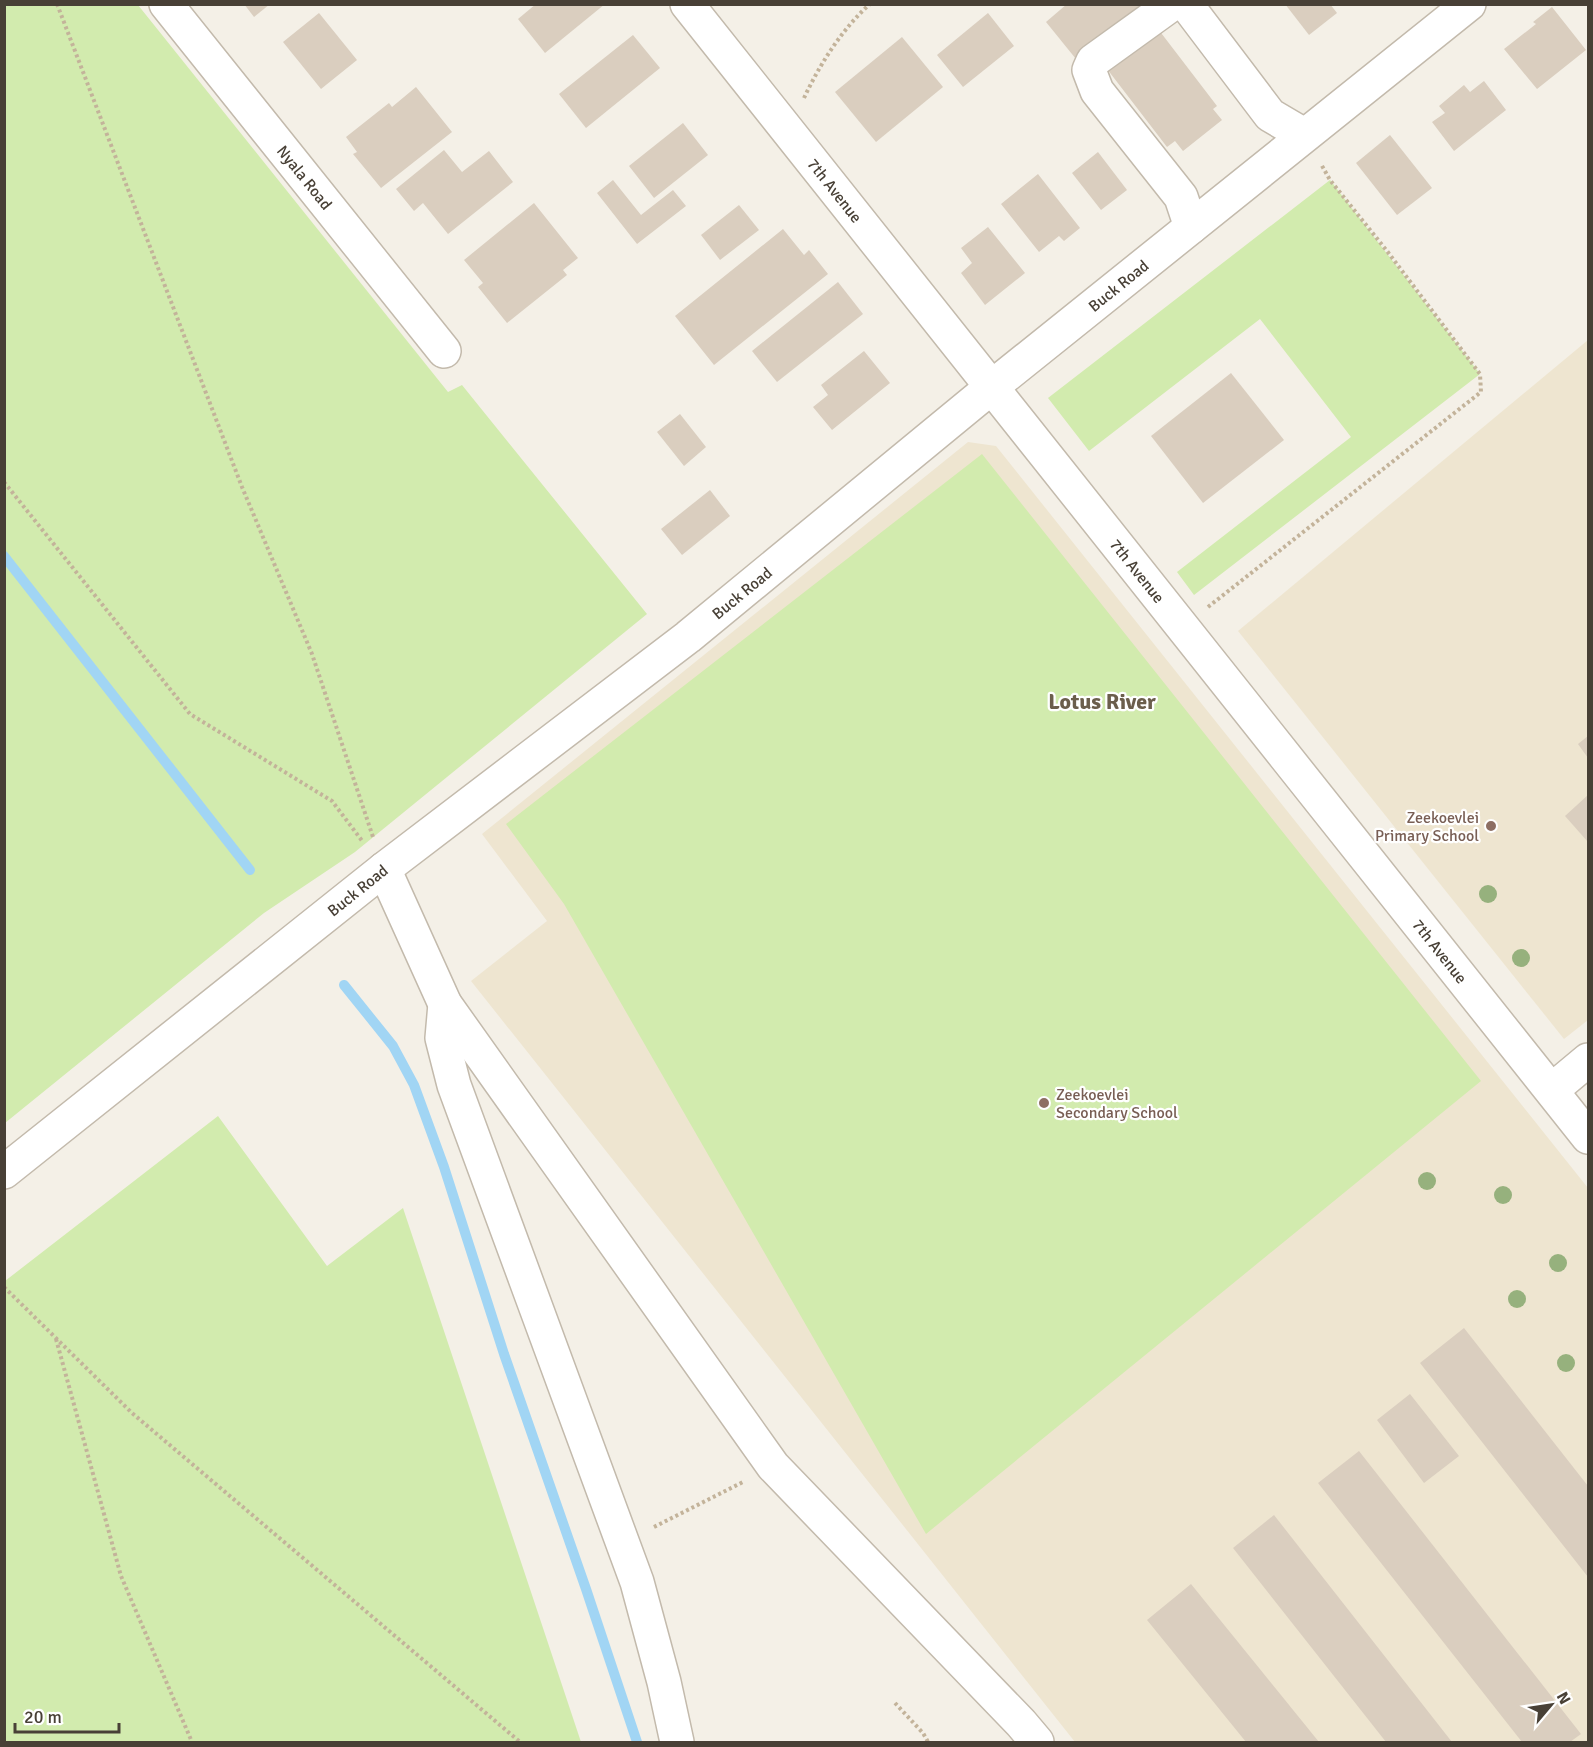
<svg xmlns="http://www.w3.org/2000/svg" width="1593" height="1747" viewBox="0 0 1593 1747" font-family="Signika,sans-serif">
<rect width="100%" height="100%" fill="#f4f0e7"/>
<g fill="#eee5d0">
<path d="M 1588,340 L 1588,1020 L 1564,1039 L 1238,631 Z"/>
<path d="M 968,442 L 996,446 L 1588,1188 L 1588,1742 L 1075,1742 L 471,981 L 547,921 L 482,834 Z"/>
</g>
<g fill="#d2ebae">
<path d="M 5,4 L 138,5 L 448,392 L 462,385 L 647,614 L 355,852 L 264,913 L 5,1123 Z"/>
<path d="M 1330,180 L 1480,374 L 1194,595 L 1177,572 L 1351,437 L 1260,319 L 1089,451 L 1048,398 Z"/>
<path d="M 982,454 L 1481,1081 L 926,1534 L 564,904 L 506,824 Z"/>
<path d="M 218,1116 L 327,1266 L 403,1208 L 581,1742 L 5,1742 L 5,1281 Z"/>
</g>
<g fill="none" stroke-linecap="round" stroke-linejoin="round">
<g stroke="#a1d5f4" stroke-width="10">
<path d="M 4,556 L 250,870"/>
<path d="M 344,985 L 393,1046 L 414,1085 L 444,1167 L 504,1354 L 586,1589 L 637,1742"/>
</g>
</g>
<g fill="#dacebf">
<path d="M 244,4 L 270,4 L 254,17 Z"/>
<path d="M 536,4 L 605,4 L 545,53 L 518,19 Z"/>
<path d="M 1067,4 L 1139,4 L 1140,6 L 1076,59 L 1046,22 Z"/>
<path d="M 1285,4 L 1330,4 L 1337,13 L 1309,35 Z"/>
<path d="M 1552,7 L 1586,50 L 1537,89 L 1504,49 L 1536,24 L 1533,22 Z"/>
<path d="M 319,13 L 357,60 L 321,89 L 283,42 Z"/>
<path d="M 988,13 L 1014,46 L 963,87 L 937,55 Z"/>
<path d="M 1155,25 L 1217,106 L 1213,109 L 1222,120 L 1183,151 L 1175,141 L 1167,147 L 1104,65 Z"/>
<path d="M 633,35 L 660,68 L 586,128 L 559,94 Z"/>
<path d="M 902,37 L 943,87 L 876,142 L 835,92 Z"/>
<path d="M 1484,81 L 1506,110 L 1454,151 L 1432,122 L 1445,113 L 1439,106 L 1464,85 L 1470,92 Z"/>
<path d="M 416,87 L 452,132 L 381,188 L 353,154 L 357,152 L 346,137 L 389,103 L 392,107 Z"/>
<path d="M 683,123 L 708,155 L 654,198 L 629,166 Z"/>
<path d="M 1390,135 L 1432,188 L 1397,215 L 1356,163 Z"/>
<path d="M 444,150 L 462,172 L 489,151 L 513,182 L 448,234 L 423,203 L 414,211 L 396,189 Z"/>
<path d="M 1098,152 L 1127,190 L 1101,210 L 1072,173 Z"/>
<path d="M 1038,174 L 1080,228 L 1064,241 L 1059,236 L 1039,252 L 1001,204 Z"/>
<path d="M 613,180 L 641,215 L 673,190 L 686,206 L 637,244 L 597,193 Z"/>
<path d="M 534,203 L 578,258 L 563,270 L 567,275 L 507,323 L 478,287 L 483,283 L 464,260 Z"/>
<path d="M 739,205 L 759,230 L 720,260 L 701,235 Z"/>
<path d="M 988,227 L 1025,273 L 985,305 L 961,273 L 972,263 L 961,248 Z"/>
<path d="M 783,229 L 804,255 L 809,250 L 828,274 L 714,365 L 675,316 Z"/>
<path d="M 838,282 L 863,314 L 777,382 L 752,351 Z"/>
<path d="M 864,351 L 890,383 L 832,430 L 813,407 L 828,395 L 821,385 Z"/>
<path d="M 1231,373 L 1284,440 L 1203,503 L 1151,436 Z"/>
<path d="M 680,414 L 706,447 L 684,466 L 657,432 Z"/>
<path d="M 710,490 L 730,516 L 682,555 L 661,529 Z"/>
<path d="M 1588,736 L 1588,758 L 1578,744 Z"/>
<path d="M 1588,795 L 1588,842 L 1565,816 Z"/>
<path d="M 1464,1328 L 1588,1486 L 1588,1577 L 1420,1363 Z"/>
<path d="M 1410,1394 L 1459,1456 L 1424,1483 L 1377,1420 Z"/>
<path d="M 1359,1451 L 1581,1734 L 1570,1742 L 1522,1742 L 1318,1483 Z"/>
<path d="M 1274,1515 L 1452,1742 L 1386,1742 L 1233,1548 Z"/>
<path d="M 1191,1584 L 1319,1742 L 1246,1742 L 1147,1620 Z"/>
</g>
<g fill="none" stroke-linecap="round" stroke-linejoin="round">
<defs>
<g id="minor">
<path id="s1" d="M 166,4 L 444,351"/>
<path id="s2" d="M 687,4 L 1588,1137"/>
<path d="M 1172,4 L 1093,61 L 1089,70 L 1097,91 L 1181,197 L 1191,227"/>
<path d="M 1186,4 L 1270,115 L 1304,135"/>
<path d="M 384,869 L 445,1004 L 773,1466 L 1021,1723 L 1037,1742"/>
<path d="M 445,1004 L 442,1038 L 454,1085 L 637,1582 L 664,1682 L 677,1742"/>
<path d="M 1552,1090 L 1588,1060"/>
<path id="s3" d="M 4,1172 L 384,869 L 688,637 L 993,386 L 1469,4"/>
</g>
</defs>
<use href="#minor" stroke="#c3baac" stroke-width="36"/>
<g stroke="#c3b39a" stroke-width="4" stroke-dasharray="3 3" stroke-linecap="butt">
<path d="M 57,4 L 242,487 L 312,654 L 373,837"/>
<path d="M 804,98 C 820,64 842,29 870,4"/>
<path d="M 4,482 L 190,714 L 332,801 L 363,842"/>
<path d="M 1208,607 L 1481,392 L 1480,374 L 1387,251 L 1330,180 L 1321,164"/>
<path d="M 4,1287 L 132,1413 L 520,1742"/>
<path d="M 56,1339 L 121,1576 L 192,1742"/>
<path d="M 654,1527 L 743,1482"/>
<path d="M 895,1703 L 923,1733 L 928,1742"/>
</g>
<use href="#minor" stroke="#fff" stroke-width="33"/>
</g>
<g fill="#96b17d">
<circle cx="1488" cy="894" r="9"/>
<circle cx="1521" cy="958" r="9"/>
<circle cx="1427" cy="1181" r="9"/>
<circle cx="1503" cy="1195" r="9"/>
<circle cx="1558" cy="1263" r="9"/>
<circle cx="1517" cy="1299" r="9"/>
<circle cx="1566" cy="1363" r="9"/>
</g>
<g fill="#8d6e63" stroke="#fff" stroke-width="2">
<circle cx="1491" cy="826" r="6"/>
<circle cx="1044" cy="1103" r="6"/>
</g>
<g text-anchor="middle" stroke-width="4.5" stroke-linejoin="round" paint-order="stroke">
<g font-size="16" fill="#484036" stroke="#fff">
<text dy="6" stroke="none"><textPath href="#s1" startOffset="222">Nyala Road</textPath></text>
<text dy="6" stroke="none"><textPath href="#s2" startOffset="238">7th Avenue</textPath></text>
<text dy="6" stroke="none"><textPath href="#s3" startOffset="1424">Buck Road</textPath></text>
<text dy="6" stroke="none"><textPath href="#s2" startOffset="724">7th Avenue</textPath></text>
<text dy="6" stroke="none"><textPath href="#s3" startOffset="938">Buck Road</textPath></text>
<text dy="6" stroke="none"><textPath href="#s3" startOffset="452">Buck Road</textPath></text>
<text dy="6" stroke="none"><textPath href="#s2" startOffset="1210">7th Avenue</textPath></text>
</g>
<g font-size="16" fill="#785e54" stroke="#fff" text-anchor="end">
<text x="1479" y="823">Zeekoevlei<tspan x="1479" dy="18">Primary School</tspan></text>
<text x="1056" y="1100" text-anchor="start">Zeekoevlei<tspan x="1056" dy="18">Secondary School</tspan></text>
</g>
<g font-size="22" font-weight="bold" fill="#6b5e4c" stroke="#fff">
<text x="1102" y="709">Lotus River</text>
</g>
</g>
<rect width="1593" height="1747" fill="none" stroke="#484036" stroke-width="12"/>
<g transform="translate(1551 1705) rotate(61)" stroke="#ffffff" stroke-width="4.5" paint-order="stroke">
<path d="M0-4.5L10 22L0 15L-10 22Z" fill="#484036"/>
<text y="-9" font-size="16" font-weight="bold" text-anchor="middle" fill="#484036">N</text>
</g>
<path d="M15 1723v9h104v-9" fill="none" stroke="#484036" stroke-width="3"/>
<text x="24" y="1723" font-size="18" fill="#484036" stroke="#ffffff" stroke-width="4.5" paint-order="stroke">20 m</text>
</svg>
